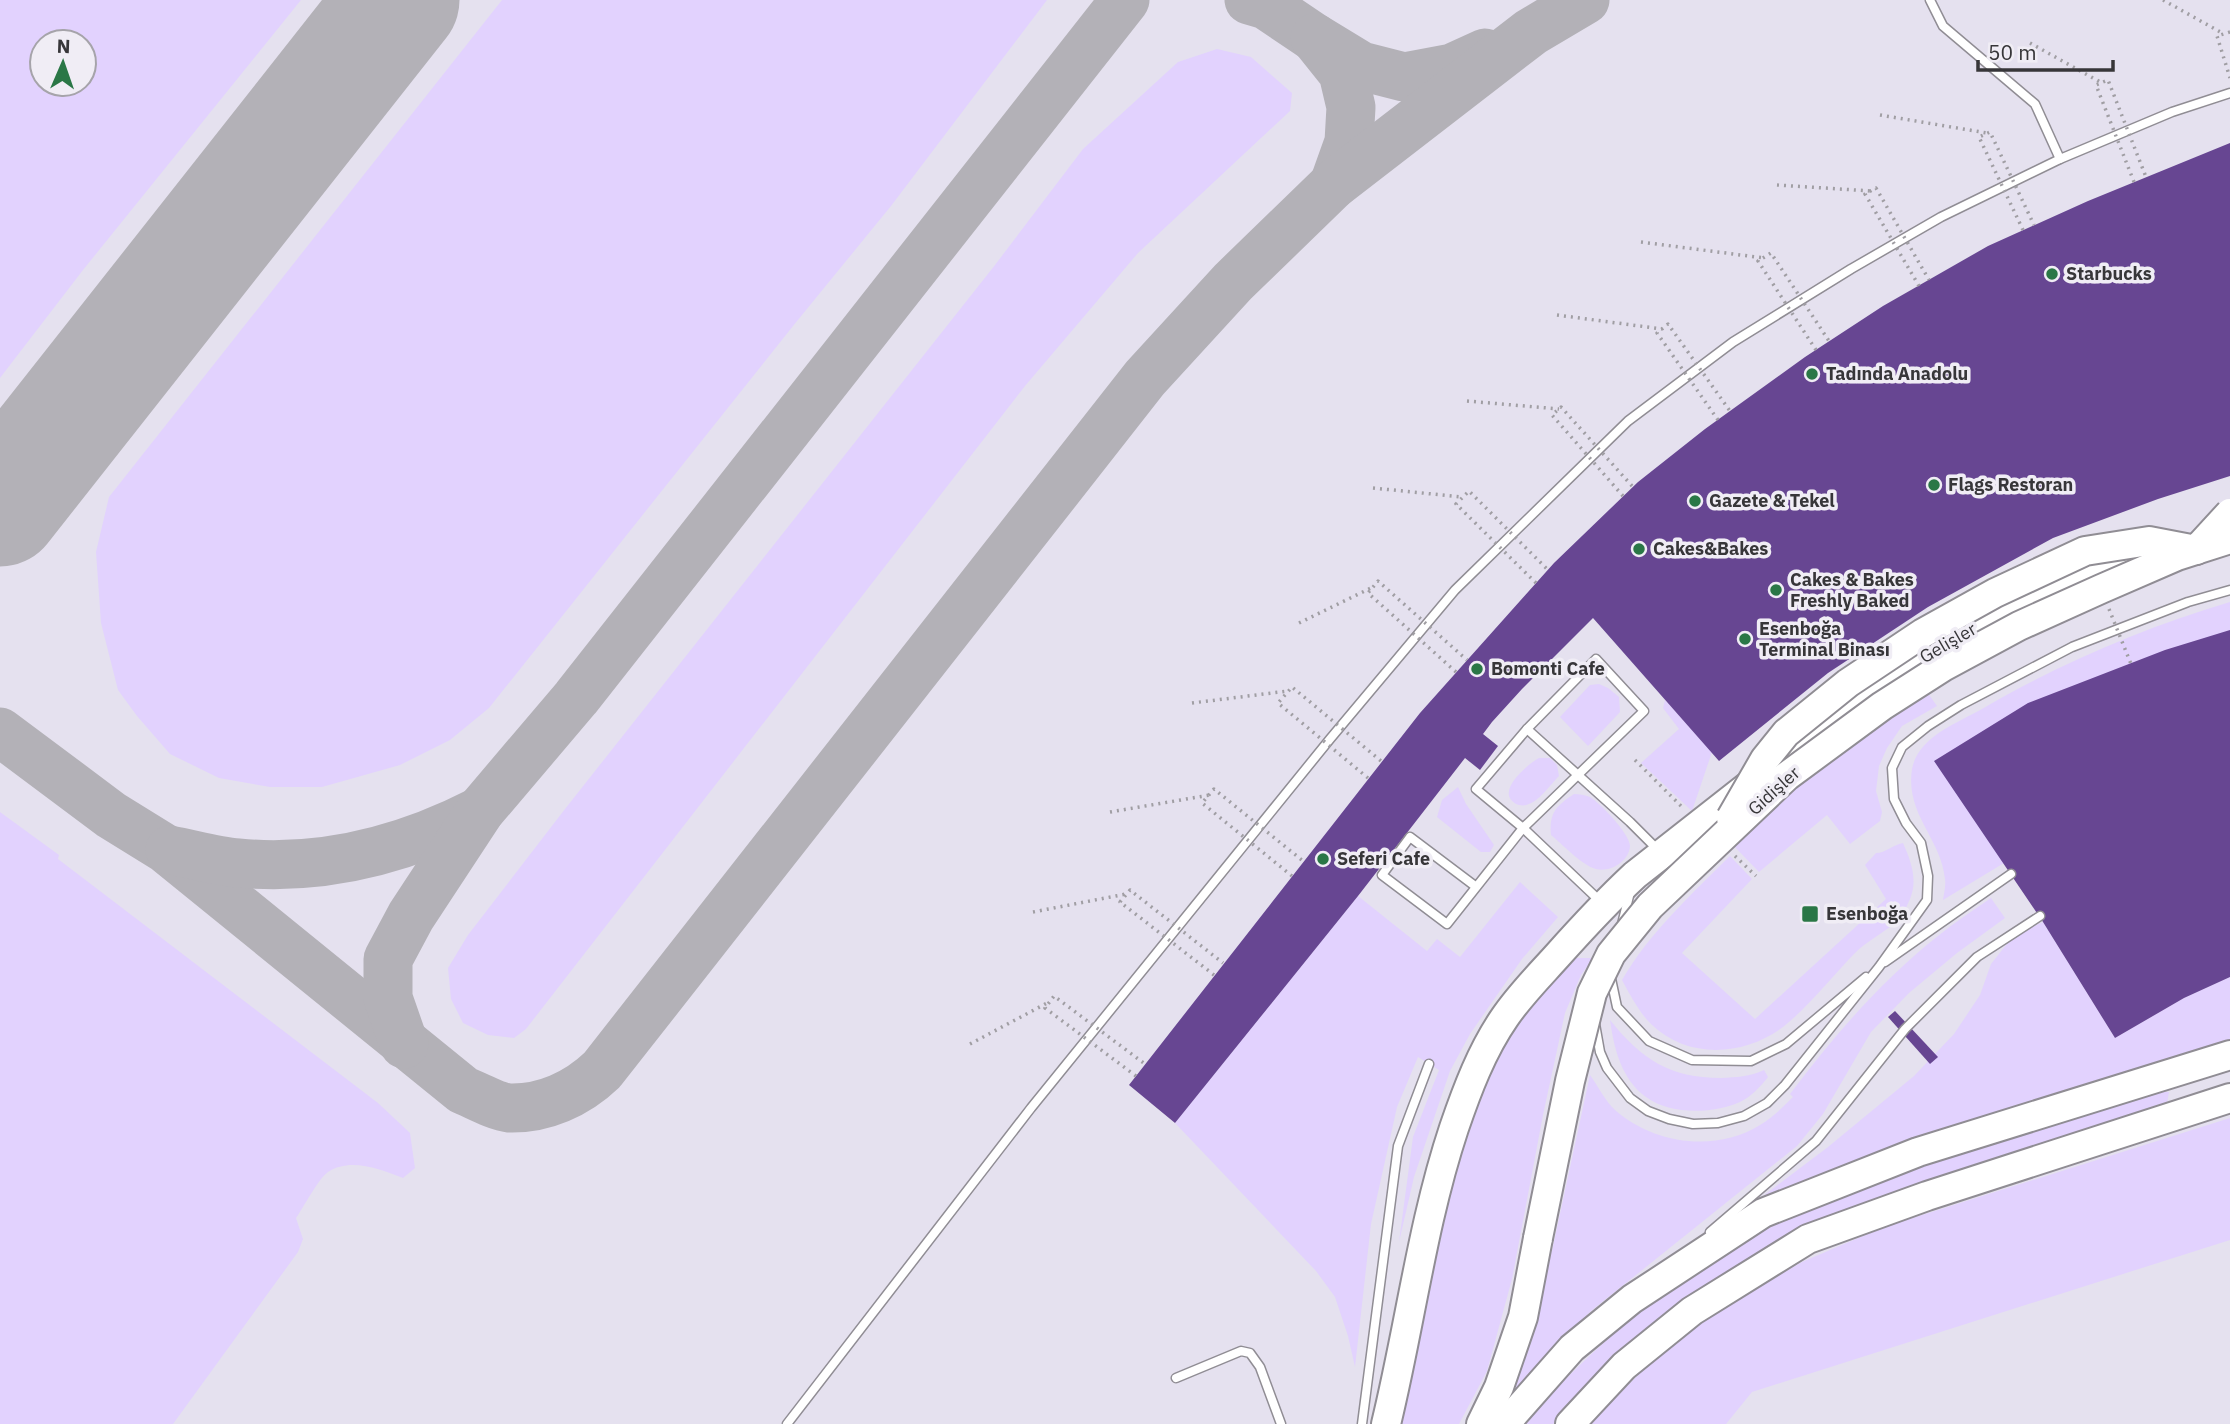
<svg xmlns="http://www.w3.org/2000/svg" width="2230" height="1424" viewBox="0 0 2230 1424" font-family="'IBM Plex Sans',sans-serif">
<rect width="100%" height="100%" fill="#f0edf5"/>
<path fill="#e5e1ef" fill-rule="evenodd" d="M 0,0 L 2230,0 L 2230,1424 L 0,1424 ZM 42,42 L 84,42 L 84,84 L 42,84 Z"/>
<g fill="#e2d2fe" fill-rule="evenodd">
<path d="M 0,0 L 301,0 L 83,270 L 0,378 ZM 42,42 L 84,42 L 84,84 L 42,84 Z"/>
<path d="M 502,0 L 1047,0 L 891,206 L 793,326 L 489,708 L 450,740 L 400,765 L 322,787 L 270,787 L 219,778 L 170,754 L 137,716 L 118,690 L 101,623 L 96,552 L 109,497 Z"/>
<path d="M 1217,49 L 1251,57 L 1292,93 L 1290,111 L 1138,253 L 1025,386 L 526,1029 L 514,1038 L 488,1035 L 463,1023 L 451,999 L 448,968 L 468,935 L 565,809 L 995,265 L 1083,149 L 1178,62 Z"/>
<path d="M 2230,602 L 2230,630 L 2004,863 L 1943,900 C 1944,893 1946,886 1945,879 C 1941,838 1905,814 1912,769 C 1918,737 1957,723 1982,709 C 2061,663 2143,628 2230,602 Z"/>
<path d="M 1599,684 L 1608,688 L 1619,697 L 1620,712 L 1588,746 L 1560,717 L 1590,685 Z"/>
<path d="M 1925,689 L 1937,706 L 1902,726 L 1887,748 L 1879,766 L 1876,791 L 1882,812 L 1880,821 L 1850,844 L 1827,815 L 1759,872 L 1731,843 L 1765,809 Z"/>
<path d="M 1665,700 L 1712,752 L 1692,811 L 1641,763 L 1679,729 L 1663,708 Z"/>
<path d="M 1539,758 L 1550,758 L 1557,765 L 1559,776 C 1550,785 1539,802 1526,805 C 1523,806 1518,805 1516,804 C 1494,792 1528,764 1539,758 Z"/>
<path d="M 1458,787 L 1466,804 L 1494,845 L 1490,852 L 1481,852 L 1437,817 L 1442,800 Z"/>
<path d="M 1574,794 C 1579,794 1585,795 1590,797 C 1600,803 1630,834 1630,846 C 1629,863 1607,874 1593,868 C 1580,863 1562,844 1551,835 C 1549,813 1556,806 1574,794 Z"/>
<path d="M 0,812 L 59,855 L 58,859 L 378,1103 L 410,1133 L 415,1168 L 403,1178 C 380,1169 350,1157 328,1172 C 319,1178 303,1208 296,1218 L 303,1239 L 298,1252 L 173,1424 L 0,1424 Z"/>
<path d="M 1903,843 C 1911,861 1918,880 1910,899 C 1907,905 1904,914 1900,918 C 1887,932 1867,940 1854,954 C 1833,976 1806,1009 1783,1027 C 1744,1056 1688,1060 1651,1024 C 1639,1012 1630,995 1622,980 C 1650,932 1691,895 1730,856 L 1752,879 L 1682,953 L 1755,1019 L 1886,899 L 1865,865 L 1876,853 C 1886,853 1892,845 1903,843 Z"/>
<path d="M 1520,882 L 1558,917 L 1522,959 L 1470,1034 L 1450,1071 L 1414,1177 L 1399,1242 L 1413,1137 L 1439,1070 L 1418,1057 L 1397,1107 L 1371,1224 L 1355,1367 L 1348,1336 L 1335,1297 L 1316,1271 L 1175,1123 L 1358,896 L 1427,951 L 1437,939 L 1460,957 Z"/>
<path d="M 1991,898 L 2005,918 L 1957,953 L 1909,993 L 1871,1032 L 1823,1114 L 1797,1146 L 1591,1311 L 1528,1376 L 1494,1418 L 1544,1251 L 1552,1251 L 1590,1075 C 1598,1086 1605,1101 1615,1110 C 1654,1144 1715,1153 1760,1125 C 1772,1118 1783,1107 1793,1097 L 1790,1094 C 1833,1037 1881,981 1938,936 C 1955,922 1974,910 1991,898 Z"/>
<path d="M 2043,922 L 2115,1038 L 2184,998 L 2230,977 L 2230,1042 L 2158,1066 L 2150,1065 L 1876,1153 L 1758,1200 L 1828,1147 L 1914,1076 L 1954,1034 L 1980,995 L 1991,964 L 2006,945 L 2019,933 Z"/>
<path d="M 1571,958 L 1593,958 L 1581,975 L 1565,1013 L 1543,1115 L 1512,1279 L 1487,1371 L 1459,1424 L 1394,1424 L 1434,1229 L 1477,1091 L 1517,1020 Z"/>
<path d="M 1610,1020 C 1641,1059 1670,1078 1721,1078 C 1736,1077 1750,1077 1764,1070 L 1768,1077 C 1761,1086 1751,1097 1740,1102 C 1713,1114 1670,1115 1646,1097 C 1621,1079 1614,1048 1610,1020 Z"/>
<path d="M 2160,1092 L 2169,1092 L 2166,1109 L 1879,1203 L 1580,1394 L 1553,1424 L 1525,1424 C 1588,1349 1668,1283 1754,1236 C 1786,1218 1821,1204 1856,1190 C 1945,1154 2036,1127 2128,1098 Z"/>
<path d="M 2230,1118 L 2230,1240 L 1752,1392 L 1726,1424 L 1589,1424 L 1652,1361 L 1717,1311 L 1802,1262 L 1884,1227 Z"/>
</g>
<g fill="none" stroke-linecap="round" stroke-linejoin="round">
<g stroke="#b3b1b7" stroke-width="49">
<path d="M 1249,0 L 1266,5 L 1315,38"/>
<path d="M 1334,184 L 1349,142 L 1351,107 L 1343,73 L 1315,38 L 1361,66 L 1404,77 L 1452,68 L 1485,53"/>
<path d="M 0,514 L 15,487"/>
<path d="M 0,732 L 111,815 L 166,849 L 463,1090 C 475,1095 497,1107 509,1108 C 544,1109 577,1094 602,1070 L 1145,378 L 1233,282 L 1334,184 L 1531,32 L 1585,0"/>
<path d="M 170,850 C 192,854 215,861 238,863 C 324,871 404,850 480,811"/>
<path d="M 404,1044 L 388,998 L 388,959 L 411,916 L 480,811 L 576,698 L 1125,0"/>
</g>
<path stroke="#b3b1b7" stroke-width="121" d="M 0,506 L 399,0"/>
</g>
<g fill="#674692">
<path d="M 2230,143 L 2230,476 L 2158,499 L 2053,538 L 1928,607 L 1828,673 L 1719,761 L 1593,618 L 1522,689 L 1492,722 L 1483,734 L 1498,746 L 1480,770 L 1465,758 L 1358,896 L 1175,1123 L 1129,1085 L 1420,713 L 1554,563 L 1638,482 L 1705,429 L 1805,357 L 1883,306 L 1988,246 L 2088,201 Z"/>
<path d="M 2230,630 L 2230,977 L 2184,998 L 2115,1038 L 2043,922 L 1934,761 L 2028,703 L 2165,650 Z"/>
<path d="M 1895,1011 L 1938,1057 L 1930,1064 L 1888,1017 Z"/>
</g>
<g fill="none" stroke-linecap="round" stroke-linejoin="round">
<defs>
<g id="lane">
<path d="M 1930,0 L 1943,26 L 2035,104 L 2060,159 L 2172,112 L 2230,93"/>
<path d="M 1475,886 L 1410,837 L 1382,875 L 1447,924 L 1523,828 L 1644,711 L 1596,659 L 1527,729"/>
<path d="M 1601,902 L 1523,828 L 1476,789 L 1527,729 L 1630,822 L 1657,849"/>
<path d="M 1622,924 L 1630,892"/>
<path d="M 1885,962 L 2011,874"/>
<path d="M 1610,974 L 1617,1007 L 1649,1041 L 1692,1060 L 1751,1061 L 1786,1044 L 1866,977"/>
<path d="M 1595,1024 L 1600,1052 L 1607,1068 L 1630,1098 L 1648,1111 L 1669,1119 L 1693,1124 L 1718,1123 L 1744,1116 L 1767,1103 L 1785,1085 L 1879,967 L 1927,900 L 1928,876 L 1921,843 L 1906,823 L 1894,799 L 1892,768 L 1902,747 L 1928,726 L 1961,705 L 2072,647 L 2188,602 L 2230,590"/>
<path d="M 1710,1232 L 1816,1141 L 1905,1029 L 1977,957 L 2040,916"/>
<path d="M 1176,1378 L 1241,1351 L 1250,1353 L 1260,1367 L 1281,1424"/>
<path d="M 787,1424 L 1031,1108 L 1330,739 L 1455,590 L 1628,421 L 1733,342 L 1851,269 L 1941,217 L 2060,159"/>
<path d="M 1362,1424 L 1398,1146 L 1429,1064"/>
</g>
<g id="highway">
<path d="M 1386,1424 C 1410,1326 1422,1224 1454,1128 C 1467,1090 1482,1050 1505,1017 C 1520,995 1539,976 1557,956 C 1582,928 1607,901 1635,875 L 1881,682 L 1983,622 L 2161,545"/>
<path d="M 1481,1424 L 1499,1387 L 1523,1317 L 1538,1238"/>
<path d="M 1505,1424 L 1572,1348 L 1632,1299 L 1763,1213 L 1918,1152 L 2230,1055"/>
<path d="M 1570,1424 L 1624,1366 L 1692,1311 L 1808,1239 L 1927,1196 L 2230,1098"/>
</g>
</defs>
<use href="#lane" stroke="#908d94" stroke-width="11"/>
<use href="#highway" stroke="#908d94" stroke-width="32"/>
<g stroke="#a09ea3" stroke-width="3.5" stroke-dasharray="2 5" stroke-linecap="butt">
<path d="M 2163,0 L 2224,34"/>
<path d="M 2230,32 L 2217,36 L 2230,78"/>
<path d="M 2030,43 L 2102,83"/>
<path d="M 1880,115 L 1987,133"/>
<path d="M 1777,185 L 1871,191"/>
<path d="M 1641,242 L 1764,258"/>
<path d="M 1557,315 L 1662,329"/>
<path d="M 1467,401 L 1559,409"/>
<path d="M 1373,488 L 1462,497"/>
<path d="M 1299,623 L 1373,587"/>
<path d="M 1192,703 L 1288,691"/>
<path d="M 1635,760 L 1683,808"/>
<path d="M 1110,812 L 1210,795"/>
<path d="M 1735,856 L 1756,876"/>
<path d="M 1033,912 L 1126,894"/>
<path d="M 970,1044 L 1049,1002"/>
</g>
<use href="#lane" stroke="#fff" stroke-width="8"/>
<use href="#highway" stroke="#fff" stroke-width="28"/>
<defs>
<g id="highway-bridge">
<path d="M 1731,818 L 1765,759 L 1786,733 L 1848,683 L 1923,633 L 1995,593 L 2085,551 L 2149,541 L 2196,550 L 2230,513"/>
<path d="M 1538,1238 L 1570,1081 L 1592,993 L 1611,954 L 1650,906 L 1787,776 L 1882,706 L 1943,667 L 2019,626 L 2101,589 L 2177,556 L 2230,539"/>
</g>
</defs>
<use href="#highway-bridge" stroke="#908d94" stroke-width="32" stroke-linecap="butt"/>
<g stroke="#a09ea3" stroke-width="3.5" stroke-dasharray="2 5" stroke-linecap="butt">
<path d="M 2134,182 L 2096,85 L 2108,80 L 2146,177"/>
<path d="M 2023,230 L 1979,137 L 1990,132 L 2034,225"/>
<path d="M 1919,286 L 1865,194 L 1876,188 L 1929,280"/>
<path d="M 1816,350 L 1758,261 L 1771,253 L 1829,341"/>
<path d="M 1718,420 L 1657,333 L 1668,324 L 1730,411"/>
<path d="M 1623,496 L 1552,415 L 1561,407 L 1633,487"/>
<path d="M 1536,583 L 1456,504 L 1469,491 L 1548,570"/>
<path d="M 2109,609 L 2131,664"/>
<path d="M 1456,672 L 1368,593 L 1378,581 L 1467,660"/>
<path d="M 1368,778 L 1278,703 L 1292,687 L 1381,761"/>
<path d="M 1292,876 L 1202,803 L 1214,789 L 1303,861"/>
<path d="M 1214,975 L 1120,902 L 1130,890 L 1223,963"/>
<path d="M 1136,1076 L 1045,1008 L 1054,996 L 1145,1064"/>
</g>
<use href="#highway-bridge" stroke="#fff" stroke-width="28"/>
</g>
<g fill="#2a7746" stroke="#f0edf5" stroke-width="2.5">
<circle cx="2052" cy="274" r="7"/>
<circle cx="1812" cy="374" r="7"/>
<circle cx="1934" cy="485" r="7"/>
<circle cx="1695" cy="501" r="7"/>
<circle cx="1639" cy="549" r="7"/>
<circle cx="1776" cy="590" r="7"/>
<circle cx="1745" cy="639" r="7"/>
<circle cx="1477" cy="669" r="7"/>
<circle cx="1323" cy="859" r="7"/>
<rect x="1801" y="905" width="18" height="18" rx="3.5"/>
</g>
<g text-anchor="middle" stroke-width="7" stroke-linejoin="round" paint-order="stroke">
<g font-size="18" font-weight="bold" fill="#373639" stroke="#f0edf5" text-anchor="start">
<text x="2066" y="280">Starbucks</text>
<text x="1826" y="380">Tadında Anadolu</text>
<text x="1948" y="491">Flags Restoran</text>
<text x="1709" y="507">Gazete &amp; Tekel</text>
<text x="1653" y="555">Cakes&amp;Bakes</text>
<text x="1790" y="586">Cakes &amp; Bakes<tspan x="1790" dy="21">Freshly Baked</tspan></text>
<text x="1759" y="635">Esenboğa<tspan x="1759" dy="21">Terminal Binası</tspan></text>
<text x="1491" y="675">Bomonti Cafe</text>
<text x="1337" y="865">Seferi Cafe</text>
<text x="1826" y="920">Esenboğa</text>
</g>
<g font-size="18" fill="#373639" stroke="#f0edf5">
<text transform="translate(1948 643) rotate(-30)" y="6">Gelişler</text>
<text transform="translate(1774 791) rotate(-42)" y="6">Gidişler</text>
</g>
</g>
<g transform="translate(63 63) rotate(2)"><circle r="33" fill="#f0edf5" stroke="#a6a4aa" stroke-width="2"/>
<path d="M0-5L12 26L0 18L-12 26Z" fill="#2a7746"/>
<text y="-10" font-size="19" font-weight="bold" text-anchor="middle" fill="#373639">N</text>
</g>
<path d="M1978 60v10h135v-10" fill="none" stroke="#373639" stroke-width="3.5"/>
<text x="1988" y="60" font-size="21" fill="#373639" stroke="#f0edf5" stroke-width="5" paint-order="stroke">50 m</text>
</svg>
